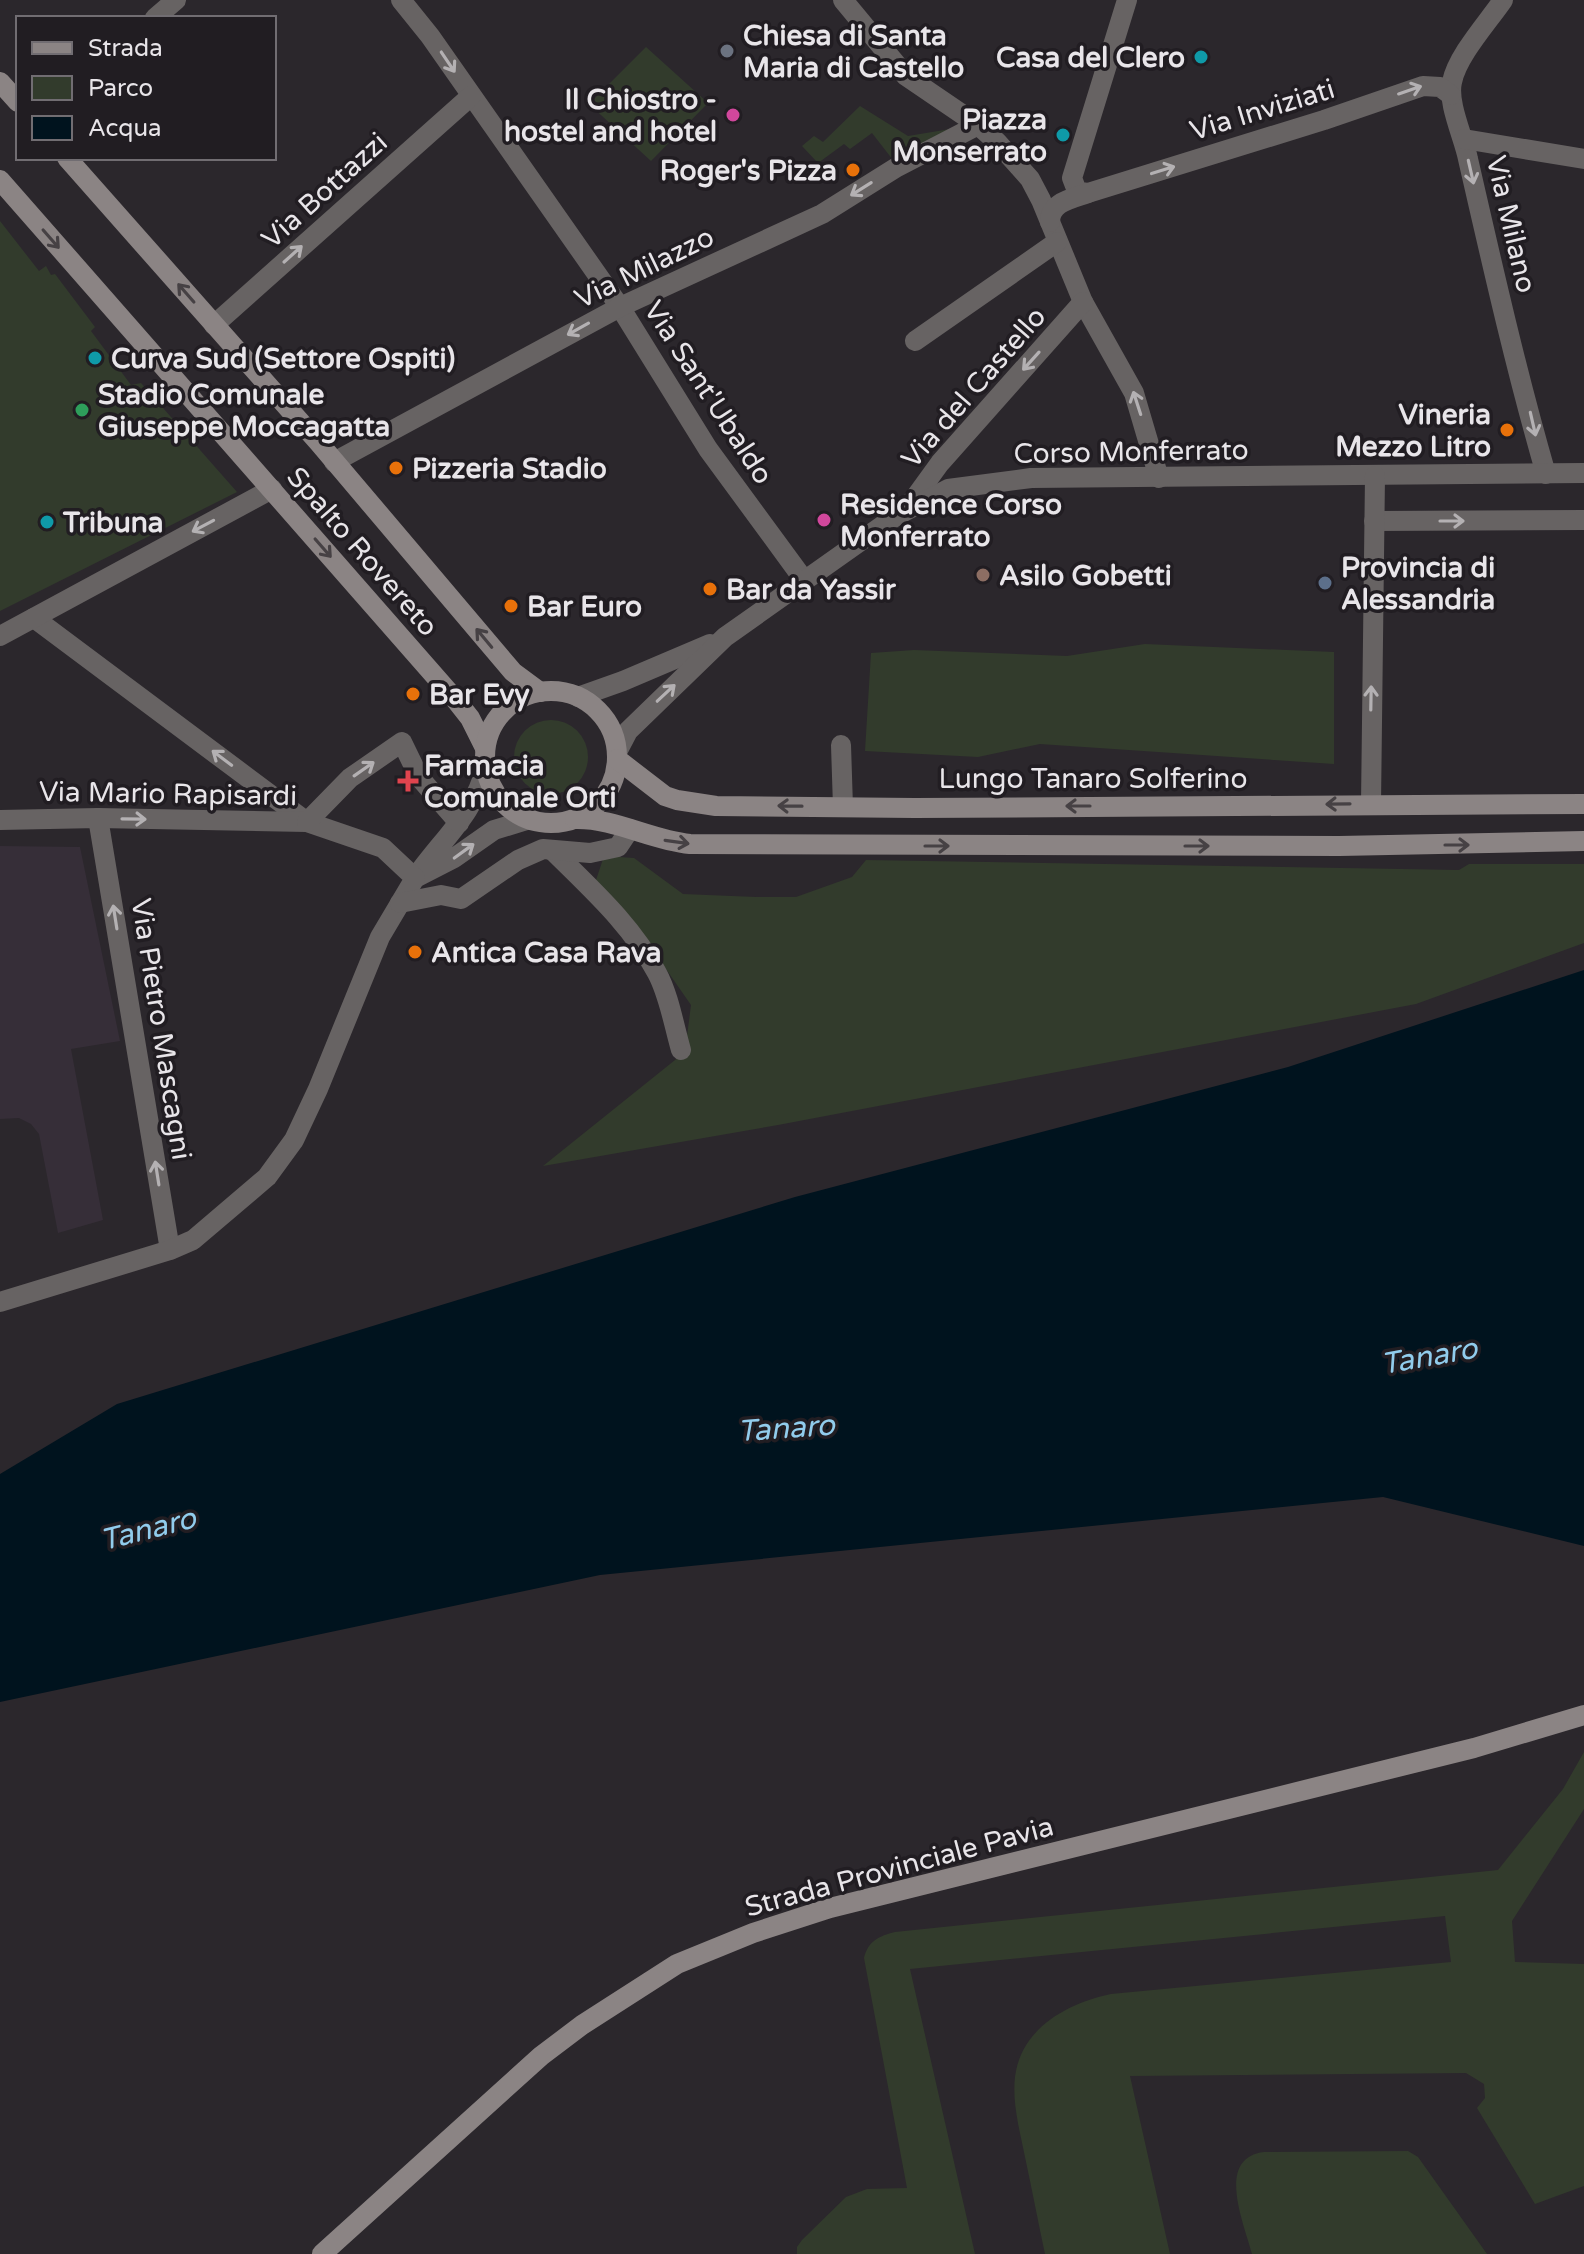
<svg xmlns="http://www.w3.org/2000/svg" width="1584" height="2254" viewBox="0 0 1584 2254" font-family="'Varela Round',sans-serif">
<rect width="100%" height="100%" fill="#2b272c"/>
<path fill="#362e38" d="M 0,846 L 80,847 L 120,1041 L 71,1049 L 103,1220 L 58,1233 L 39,1134 L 31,1124 L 19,1118 L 0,1119 Z"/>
<g fill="#323b2c">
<path d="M 646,47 L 708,103 L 651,161 L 589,104 Z"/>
<path d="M 860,106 L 908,136 L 962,127 L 893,160 L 872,133 L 850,149 L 844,144 L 818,163 L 802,146 L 814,136 L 823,142 Z"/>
<path d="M 0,221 L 39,271 L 46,266 L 51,275 L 55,274 L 95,327 L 91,331 L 131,385 L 141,383 L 237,492 L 0,611 Z"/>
<path d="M 1145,644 L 1334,652 L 1334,764 L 1040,744 L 978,757 L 865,751 L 871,653 L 914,650 L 1067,656 Z"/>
<circle cx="551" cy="757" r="37"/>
<path d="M 604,856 L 634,858 L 683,894 L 756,897 L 796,897 L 852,877 L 866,860 L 1459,870 L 1469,864 L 1584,864 L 1584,943 L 1416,1004 L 778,1125 L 543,1166 L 685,1052 L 691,1005 L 652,949 L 595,883 Z"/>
<path d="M 1584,1752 L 1584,1809 L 1512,1921 L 1515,1962 L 1584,1964 L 1584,2186 L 1535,2204 L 1477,2108 L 1485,2098 L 1484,2084 L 1466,2073 L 1130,2076 L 1170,2254 L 1045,2254 C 1038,2222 1032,2189 1025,2157 C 1020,2131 1012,2104 1015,2077 C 1021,2028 1068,2003 1111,1994 L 1451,1962 L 1445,1916 L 910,1969 L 975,2254 L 797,2254 L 797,2247 L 802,2240 L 846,2197 L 867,2189 L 907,2188 L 864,1958 C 868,1941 879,1936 895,1932 L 1498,1870 L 1563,1789 Z"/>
<path d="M 1408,2151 L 1418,2157 L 1487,2254 L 1252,2254 C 1244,2223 1215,2158 1264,2152 Z"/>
</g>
<path fill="#00131e" d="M 1584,970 L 1584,1546 L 1383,1497 L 600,1575 L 0,1702 L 0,1474 L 117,1404 L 795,1197 L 1288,1067 Z"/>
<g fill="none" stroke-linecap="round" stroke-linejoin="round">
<g stroke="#676363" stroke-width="20">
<path d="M 401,0 L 430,36 L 620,307 L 708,449 L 804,580"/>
<path d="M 843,0 L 906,76 L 978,125 L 997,142 L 1030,179 L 1041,200 L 1083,302 L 1134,393 L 1159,478"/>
<path d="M 1503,0 C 1488,22 1457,56 1452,82 C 1447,103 1464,138 1468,159 C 1492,264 1516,370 1546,474"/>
<path d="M 155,18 L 176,0"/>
<path d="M 1464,139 L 1584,159"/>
<path d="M 1088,193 L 1077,191 L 1072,178 L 1127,0"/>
<path d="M 1050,222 C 1050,202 1071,199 1088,193 L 1324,120 L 1423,86 L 1440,87 L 1451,95"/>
<path d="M 214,325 L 471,96"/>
<path d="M 915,341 L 1057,242"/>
<path d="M 334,462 L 620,307 L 822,214 L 897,167 L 978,125"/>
<path d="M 911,503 L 940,463 L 1083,302"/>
<path d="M 1374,521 L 1584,520"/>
<path d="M 34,618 L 307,822"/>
<path d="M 0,636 L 272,489"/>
<path d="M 578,697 L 623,681 L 710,644"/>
<path d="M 841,745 L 843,807"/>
<path d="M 617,752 L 628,731 L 725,637 L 896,516 L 948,489 L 1031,478 L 1584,473"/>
<path d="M 486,767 C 474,815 442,839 415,878 L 454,858 L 494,830 L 530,819"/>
<path d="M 1371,804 L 1375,476"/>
<path d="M 98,818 L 170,1250"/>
<path d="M 0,820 L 98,818 L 307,822 L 383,848 L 415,878 L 380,937 L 318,1089 L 294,1140 L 267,1177 L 193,1240 L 170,1250 L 0,1302"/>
<path d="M 307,822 L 350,778 L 402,742 L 419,777 L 459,823"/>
<path d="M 552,850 C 590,888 632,925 657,973 C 669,995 674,1026 681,1050"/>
<path d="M 400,903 L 441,895 L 461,899 L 518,860 L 543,849 L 590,853 L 618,847 L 630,829"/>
</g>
<g stroke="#8b8484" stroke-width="20">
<path d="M 0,82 L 18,102"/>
<path d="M 67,158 L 319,443 L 513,672 L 540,692"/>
<path d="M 0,180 L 455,699 L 470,718 L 485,748"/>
<circle cx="551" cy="757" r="66"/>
<path d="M 617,759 L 665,796 L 677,800 L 716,806 L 915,808 L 1584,804"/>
<path d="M 575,819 C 615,818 650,840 690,844 L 1339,846 L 1584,841"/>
<path d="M 322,2254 L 541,2056 L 582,2025 L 677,1964 L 753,1933 L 830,1908 L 1474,1748 L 1584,1715"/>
</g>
</g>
<defs><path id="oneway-shaft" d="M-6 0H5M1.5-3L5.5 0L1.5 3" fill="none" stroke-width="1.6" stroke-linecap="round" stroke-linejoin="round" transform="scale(2)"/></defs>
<g stroke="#b4b1b3">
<use href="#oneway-shaft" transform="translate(448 62) rotate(56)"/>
<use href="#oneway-shaft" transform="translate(1410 90) rotate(-19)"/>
<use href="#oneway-shaft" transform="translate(1163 170) rotate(-17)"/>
<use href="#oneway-shaft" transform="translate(1471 172) rotate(77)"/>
<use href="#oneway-shaft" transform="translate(861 189) rotate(148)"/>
<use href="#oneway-shaft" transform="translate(293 254) rotate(-42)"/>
<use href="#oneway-shaft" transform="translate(578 329) rotate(151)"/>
<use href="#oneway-shaft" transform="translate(1031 361) rotate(132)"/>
<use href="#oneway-shaft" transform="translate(1137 403) rotate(-108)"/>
<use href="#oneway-shaft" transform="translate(1533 424) rotate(77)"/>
<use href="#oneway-shaft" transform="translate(1452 521)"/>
<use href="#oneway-shaft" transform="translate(203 526) rotate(152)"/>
<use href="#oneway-shaft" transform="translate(666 693) rotate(-43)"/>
<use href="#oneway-shaft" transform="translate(1371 698) rotate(-89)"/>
<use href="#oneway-shaft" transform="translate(222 758) rotate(-143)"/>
<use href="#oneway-shaft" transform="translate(364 769) rotate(-35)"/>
<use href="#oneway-shaft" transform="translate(134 819) rotate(1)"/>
<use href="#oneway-shaft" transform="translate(464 851) rotate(-36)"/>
<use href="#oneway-shaft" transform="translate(115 917) rotate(-99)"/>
<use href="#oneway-shaft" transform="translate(157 1173) rotate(-99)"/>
</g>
<g stroke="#464144">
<use href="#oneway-shaft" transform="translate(51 239) rotate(49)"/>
<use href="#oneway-shaft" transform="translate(186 293) rotate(-131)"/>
<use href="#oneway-shaft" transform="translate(323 548) rotate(49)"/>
<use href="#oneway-shaft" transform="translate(484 638) rotate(-130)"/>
<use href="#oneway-shaft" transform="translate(1338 804) rotate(179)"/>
<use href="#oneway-shaft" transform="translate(790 806) rotate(-179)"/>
<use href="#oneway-shaft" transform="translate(1078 806) rotate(180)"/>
<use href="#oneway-shaft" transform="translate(677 842) rotate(8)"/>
<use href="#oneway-shaft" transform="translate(1457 845)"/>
<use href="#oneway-shaft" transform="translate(937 846)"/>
<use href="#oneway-shaft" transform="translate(1197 846)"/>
</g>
<circle fill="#6b7280" stroke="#211d22" stroke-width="3" cx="727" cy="51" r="8"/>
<g fill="#0f9aa8" stroke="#211d22" stroke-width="3">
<circle cx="1201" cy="57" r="8"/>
<circle cx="1063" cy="135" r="8"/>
<circle cx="95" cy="358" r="8"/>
<circle cx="47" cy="522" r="8"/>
</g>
<g fill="#d1479c" stroke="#211d22" stroke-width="3">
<circle cx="733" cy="115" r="8"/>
<circle cx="824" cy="520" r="8"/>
</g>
<g fill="#e8710a" stroke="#211d22" stroke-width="3">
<circle cx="853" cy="170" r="8"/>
<circle cx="1507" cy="430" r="8"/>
<circle cx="396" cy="468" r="8"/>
<circle cx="710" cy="589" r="8"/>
<circle cx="511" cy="606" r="8"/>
<circle cx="413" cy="694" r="8"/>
<circle cx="415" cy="952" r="8"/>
</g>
<circle fill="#2e9e5b" stroke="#211d22" stroke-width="3" cx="82" cy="410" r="8"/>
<circle fill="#8d6e63" stroke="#211d22" stroke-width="3" cx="983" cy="575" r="8"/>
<circle fill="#5c6f8a" stroke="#211d22" stroke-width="3" cx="1325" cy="583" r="8"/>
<path fill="#e0444e" stroke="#211d22" stroke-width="3" d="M404 769h8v8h8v8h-8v8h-8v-8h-8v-8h8z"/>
<g text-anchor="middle" stroke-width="7" stroke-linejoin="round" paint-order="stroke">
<g font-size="28" font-weight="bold" fill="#e8e5e9" stroke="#211d22" text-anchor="start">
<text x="743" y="45">Chiesa di Santa<tspan x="743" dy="32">Maria di Castello</tspan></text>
<text x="1185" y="67" text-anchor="end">Casa del Clero</text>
<text x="717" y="109" text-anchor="end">Il Chiostro -<tspan x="717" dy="32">hostel and hotel</tspan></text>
<text x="1047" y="129" text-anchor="end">Piazza<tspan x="1047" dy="32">Monserrato</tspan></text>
<text x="837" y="180" text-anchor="end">Roger's Pizza</text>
<text x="111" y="368">Curva Sud (Settore Ospiti)</text>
<text x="98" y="404">Stadio Comunale<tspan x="98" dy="32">Giuseppe Moccagatta</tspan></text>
<text x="1491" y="424" text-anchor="end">Vineria<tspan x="1491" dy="32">Mezzo Litro</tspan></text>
<text x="412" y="478">Pizzeria Stadio</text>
<text x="840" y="514">Residence Corso<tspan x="840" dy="32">Monferrato</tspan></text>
<text x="63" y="532">Tribuna</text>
<text x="1341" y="577">Provincia di<tspan x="1341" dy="32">Alessandria</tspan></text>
<text x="999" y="585">Asilo Gobetti</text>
<text x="726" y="599">Bar da Yassir</text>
<text x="527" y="616">Bar Euro</text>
<text x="429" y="704">Bar Evy</text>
<text x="424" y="775">Farmacia<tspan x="424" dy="32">Comunale Orti</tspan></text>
<text x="431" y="962">Antica Casa Rava</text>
</g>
<g font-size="28" fill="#e8e5e9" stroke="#211d22">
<text transform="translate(1262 109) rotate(-17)" y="10">Via Inviziati</text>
<text transform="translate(324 190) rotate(-42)" y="10">Via Bottazzi</text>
<text transform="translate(1512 224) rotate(77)" y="10">Via Milano</text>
<text transform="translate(644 267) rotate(-26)" y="10">Via Milazzo</text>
<text transform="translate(973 387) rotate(-49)" y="10">Via del Castello</text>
<text transform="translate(709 392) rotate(57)" y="10">Via Sant'Ubaldo</text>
<text transform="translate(1131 451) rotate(-1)" y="10">Corso Monferrato</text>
<text transform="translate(363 551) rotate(49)" y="10">Spalto Rovereto</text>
<text x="1093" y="788">Lungo Tanaro Solferino</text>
<text transform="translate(168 793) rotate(1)" y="10">Via Mario Rapisardi</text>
<text transform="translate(162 1029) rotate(81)" y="10">Via Pietro Mascagni</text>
<text transform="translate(899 1866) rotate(-15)" y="10">Strada Provinciale Pavia</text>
</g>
<g font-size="30" font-style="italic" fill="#91ccec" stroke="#211d22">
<text transform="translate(1429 1356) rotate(-10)" y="10">Tanaro</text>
<text transform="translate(786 1428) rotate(-4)" y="10">Tanaro</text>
<text transform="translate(148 1529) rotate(-14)" y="10">Tanaro</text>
</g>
</g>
<rect x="16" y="16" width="260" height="144" fill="#211d22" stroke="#716d72" stroke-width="2"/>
<rect x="32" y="42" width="40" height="12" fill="#8b8484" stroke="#716d72" stroke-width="2"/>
<text x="88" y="56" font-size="24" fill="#e8e5e9">Strada</text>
<rect x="32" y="76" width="40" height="24" fill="#323b2c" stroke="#716d72" stroke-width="2"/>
<text x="88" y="96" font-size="24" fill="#e8e5e9">Parco</text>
<rect x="32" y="116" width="40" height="24" fill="#00131e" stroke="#716d72" stroke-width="2"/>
<text x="88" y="136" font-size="24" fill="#e8e5e9">Acqua</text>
</svg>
